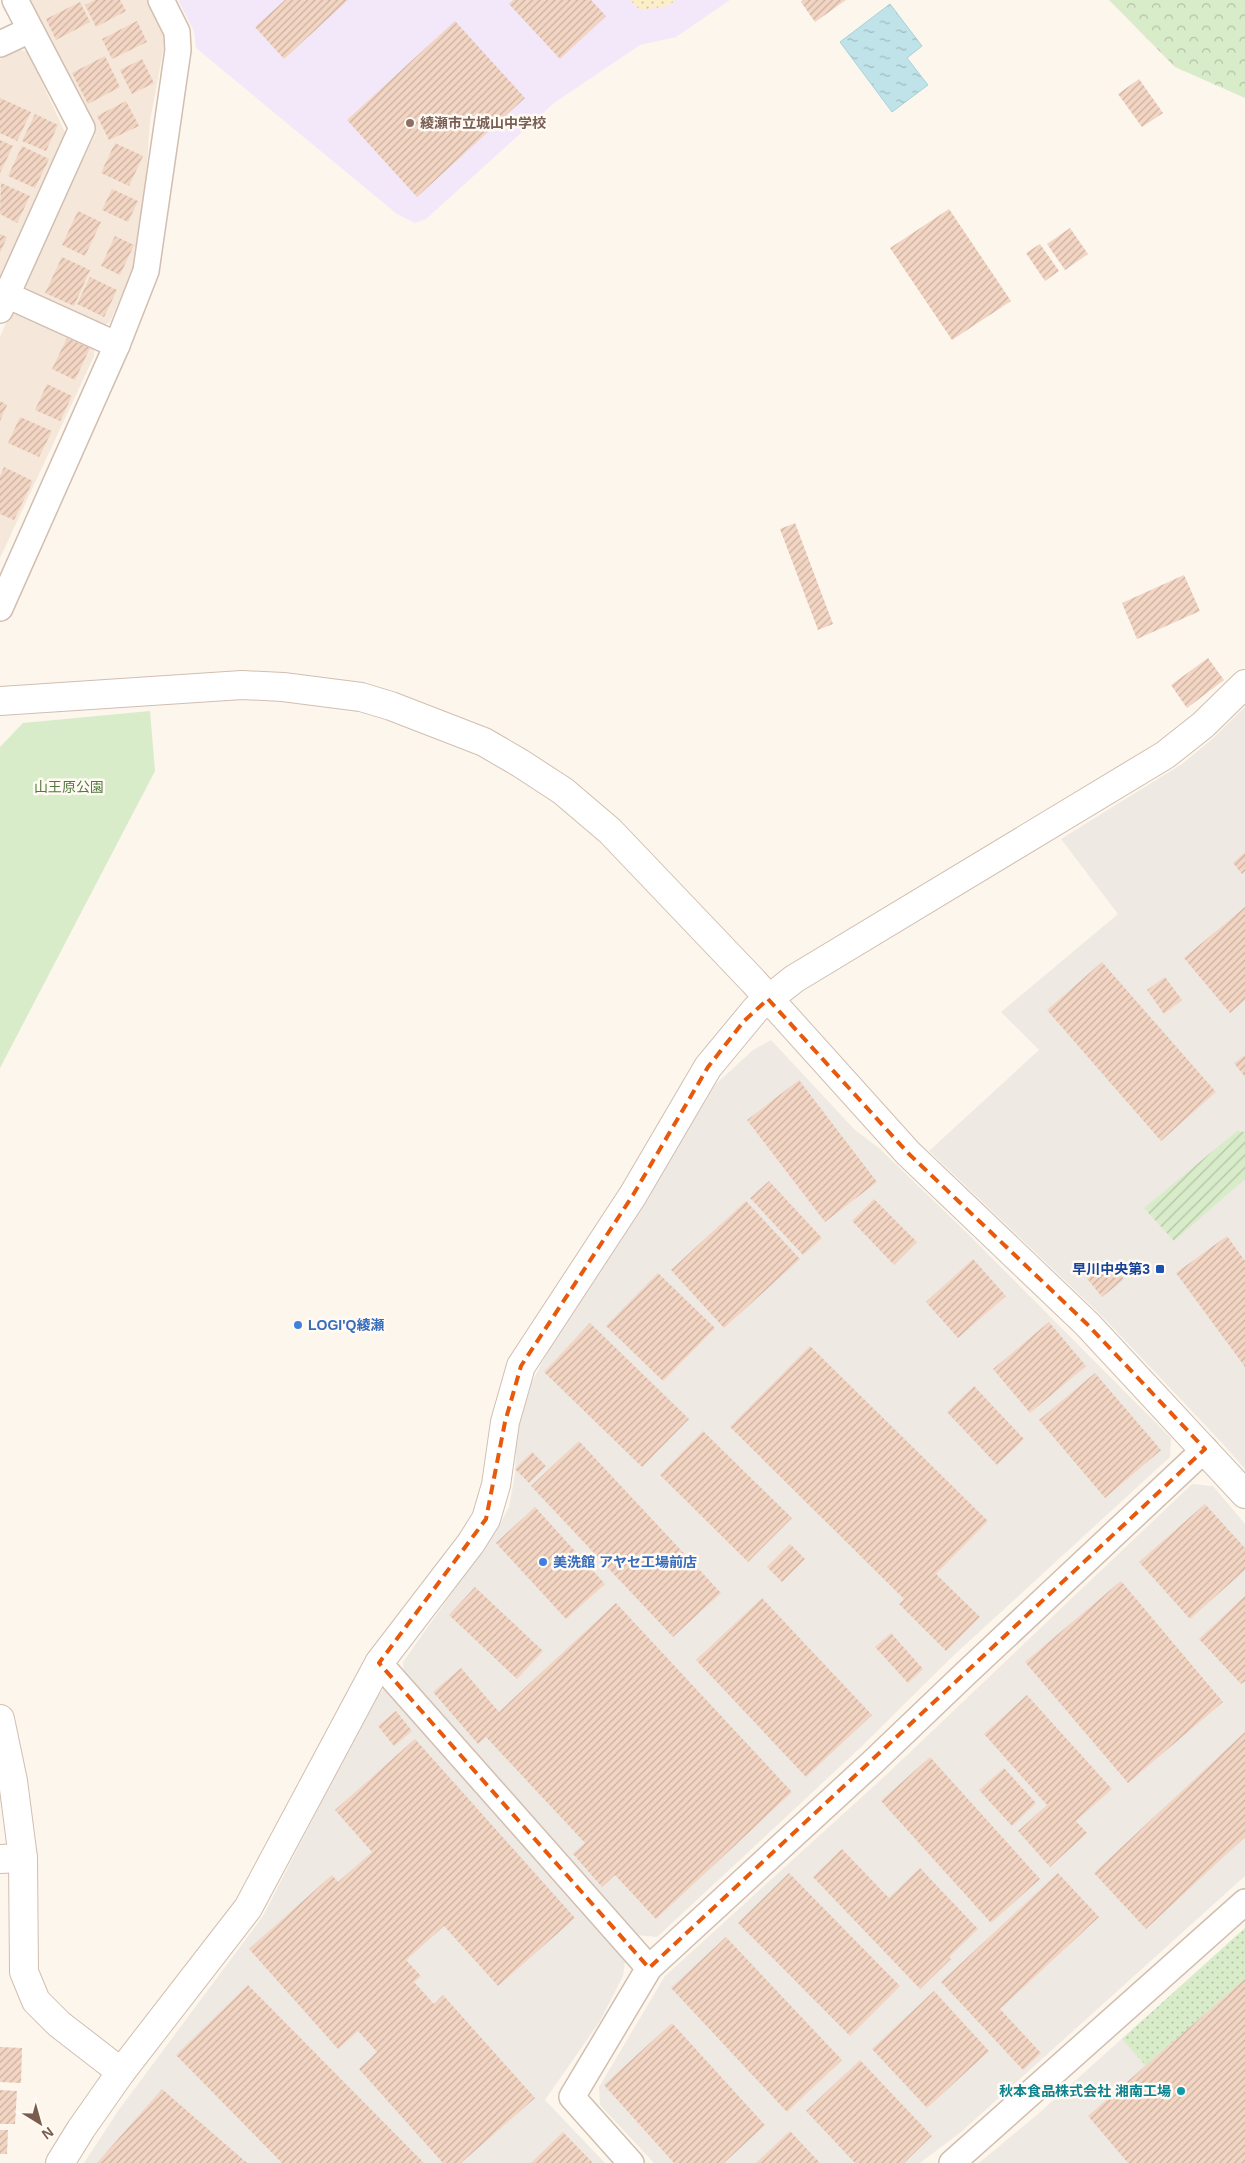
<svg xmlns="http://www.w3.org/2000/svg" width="1245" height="2163" viewBox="0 0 1245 2163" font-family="Arial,'Noto Sans JP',sans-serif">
<defs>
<pattern id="grass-dots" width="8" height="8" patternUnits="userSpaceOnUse" patternTransform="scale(1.25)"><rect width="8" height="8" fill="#d8ecc9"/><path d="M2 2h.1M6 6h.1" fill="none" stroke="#b4c2a5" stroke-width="1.8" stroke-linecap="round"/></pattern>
<pattern id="forest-crowns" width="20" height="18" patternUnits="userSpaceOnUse" patternTransform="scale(1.25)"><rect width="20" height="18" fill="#d8ecc9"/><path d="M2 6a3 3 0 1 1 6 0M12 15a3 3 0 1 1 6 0" fill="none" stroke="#b4c2a5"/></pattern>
<pattern id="sand-dots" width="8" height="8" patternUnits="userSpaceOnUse" patternTransform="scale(1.25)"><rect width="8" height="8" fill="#fcefc7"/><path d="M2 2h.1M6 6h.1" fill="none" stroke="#d1c5a4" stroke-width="1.8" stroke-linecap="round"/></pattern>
<pattern id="garden-furrows" width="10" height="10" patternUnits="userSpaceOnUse" patternTransform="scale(1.25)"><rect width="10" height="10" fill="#d8ecc9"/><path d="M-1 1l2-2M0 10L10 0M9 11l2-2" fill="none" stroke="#b4c2a5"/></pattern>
<pattern id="water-ripples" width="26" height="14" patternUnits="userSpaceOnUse" patternTransform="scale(1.25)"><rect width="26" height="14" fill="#bfe3e8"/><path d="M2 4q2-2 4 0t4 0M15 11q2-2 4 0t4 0" fill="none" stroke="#a0bbbe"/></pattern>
<pattern id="building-hatch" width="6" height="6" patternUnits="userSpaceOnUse" patternTransform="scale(1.25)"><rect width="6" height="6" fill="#f3d5c3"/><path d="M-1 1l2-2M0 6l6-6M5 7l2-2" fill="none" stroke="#cab0a1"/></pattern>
</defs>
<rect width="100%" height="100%" fill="#fdf6ec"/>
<g fill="#f5e8da">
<path d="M 26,0 L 147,0 L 165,30 L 165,41 L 150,121 L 145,194 L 133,268 L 110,322 L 101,327 L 28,292 L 24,282 L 95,135 Z"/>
<path d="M 17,49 L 28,52 L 68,139 L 0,287 L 0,59 Z"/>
<path d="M 20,312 L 94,346 L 94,356 L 0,558 L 0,337 L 9,316 Z"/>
</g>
<g fill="#efe9e4">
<path d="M 1245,707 L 1245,1469 L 1222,1443 L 1099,1313 L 929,1151 L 1039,1050 L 1001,1012 L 1118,914 L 1061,839 L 1182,764 L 1211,740 Z"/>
<path d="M 771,1040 L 855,1130 L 879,1148 L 966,1232 L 1171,1438 L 1170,1457 L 953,1656 L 860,1748 L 657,1937 L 636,1935 L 404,1676 L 403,1662 L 498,1528 L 509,1507 L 515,1475 L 517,1428 L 529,1388 L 558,1332 L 644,1202 L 715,1085 L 753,1050 Z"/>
<path d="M 1192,1484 L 1213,1486 L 1245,1524 L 1245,1876 L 961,2132 L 920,2163 L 654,2163 L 600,2105 L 599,2087 L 665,1976 L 886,1775 Z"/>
<path d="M 387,1685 L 626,1956 L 623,1976 L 600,2021 L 545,2100 L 605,2163 L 84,2163 L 118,2111 L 263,1916 L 374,1700 Z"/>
<path d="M 1245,1928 L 1245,2163 L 979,2163 L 1038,2114 Z"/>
</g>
<path fill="#f3e8fa" d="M 178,0 L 730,0 L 676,37 L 640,45 L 554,103 L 426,219 L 415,223 L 397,214 L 196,48 L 194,31 Z"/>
<path fill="url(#grass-dots)" d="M 1245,1928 L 1245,1979 L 1146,2066 L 1122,2039 Z"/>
<path fill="url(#forest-crowns)" d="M 1109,0 L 1245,0 L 1245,98 L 1175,67 Z"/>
<path fill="url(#sand-dots)" d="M 630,0 L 676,0 L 668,6 L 640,10 Z"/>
<path fill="#d8ecc9" d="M 150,711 L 155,771 L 0,1068 L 0,747 L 23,723 Z"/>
<path fill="url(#garden-furrows)" d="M 1237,1131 L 1245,1132 L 1245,1179 L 1174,1241 L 1144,1208 Z"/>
<path fill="url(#water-ripples)" stroke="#a5d3da" d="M 890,4 L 922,46 L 907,58 L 928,85 L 892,112 L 840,42 Z"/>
<g fill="url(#building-hatch)">
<path d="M 95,0 L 120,0 L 126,11 L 96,27 L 85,5 Z"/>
<path d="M 285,0 L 348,0 L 284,59 L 255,27 Z"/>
<path d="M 513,0 L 591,0 L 606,16 L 560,59 L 509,4 Z"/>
<path d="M 803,0 L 846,0 L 815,22 L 801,2 Z"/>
<path d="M 80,2 L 90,22 L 56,40 L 46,19 Z"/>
<path d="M 137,21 L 147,42 L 112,59 L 102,39 Z"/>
<path d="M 455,21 L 525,98 L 417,197 L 347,120 Z"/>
<path d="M 105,56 L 120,87 L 88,104 L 72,73 Z"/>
<path d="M 142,59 L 154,83 L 132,94 L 120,70 Z"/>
<path d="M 1139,79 L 1163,113 L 1142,127 L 1118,94 Z"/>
<path d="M 0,98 L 31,112 L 17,141 L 0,133 Z"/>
<path d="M 126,101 L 139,126 L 109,140 L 97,116 Z"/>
<path d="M 35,114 L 58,125 L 46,151 L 22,141 Z"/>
<path d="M 0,140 L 13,146 L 0,173 Z"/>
<path d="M 115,143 L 143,156 L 129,186 L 101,173 Z"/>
<path d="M 22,146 L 49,159 L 35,188 L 8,176 Z"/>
<path d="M 1,183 L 30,196 L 17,223 L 0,214 Z"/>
<path d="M 112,189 L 138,201 L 128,222 L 102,210 Z"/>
<path d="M 949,209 L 1011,301 L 952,340 L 890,248 Z"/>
<path d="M 78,211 L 101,222 L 85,256 L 62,245 Z"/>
<path d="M 1070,228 L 1088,254 L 1065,270 L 1047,244 Z"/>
<path d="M 0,234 L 7,237 L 0,253 Z"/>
<path d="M 115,236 L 134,245 L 120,275 L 101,266 Z"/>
<path d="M 1040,244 L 1059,271 L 1045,281 L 1026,253 Z"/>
<path d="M 62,257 L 90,270 L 74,306 L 45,293 Z"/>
<path d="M 90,277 L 117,290 L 104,317 L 77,304 Z"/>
<path d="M 67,338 L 90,348 L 75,380 L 52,369 Z"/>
<path d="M 47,384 L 72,396 L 60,421 L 35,410 Z"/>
<path d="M 0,401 L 7,405 L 0,421 Z"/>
<path d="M 20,417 L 52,431 L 39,457 L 8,443 Z"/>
<path d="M 4,467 L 33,481 L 14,520 L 0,514 L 0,476 Z"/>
<path d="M 795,523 L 833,624 L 818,630 L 780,529 Z"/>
<path d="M 1184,575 L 1200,611 L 1137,639 L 1122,603 Z"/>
<path d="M 1208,658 L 1224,680 L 1187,708 L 1171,685 Z"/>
<path d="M 1245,852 L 1245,871 L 1242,874 L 1233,863 Z"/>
<path d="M 1245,907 L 1245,1000 L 1230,1013 L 1184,958 Z"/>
<path d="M 1102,962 L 1216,1092 L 1161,1141 L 1047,1010 Z"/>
<path d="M 1165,977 L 1182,1000 L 1164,1014 L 1147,990 Z"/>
<path d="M 1245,1055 L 1245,1077 L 1234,1063 Z"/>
<path d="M 799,1080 L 877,1182 L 825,1222 L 747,1120 Z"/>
<path d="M 769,1181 L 822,1238 L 803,1255 L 750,1198 Z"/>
<path d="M 874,1199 L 917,1242 L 894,1265 L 852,1221 Z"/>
<path d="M 746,1201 L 800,1259 L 724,1328 L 671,1270 Z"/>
<path d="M 1227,1236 L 1245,1261 L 1245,1367 L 1176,1273 Z"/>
<path d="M 973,1259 L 1006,1296 L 958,1338 L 926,1302 Z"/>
<path d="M 1108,1259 L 1124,1279 L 1102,1297 L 1086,1277 Z"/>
<path d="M 658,1273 L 715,1328 L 663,1381 L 606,1326 Z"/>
<path d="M 1049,1322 L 1086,1366 L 1030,1413 L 993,1369 Z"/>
<path d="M 590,1323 L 689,1419 L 642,1467 L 544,1372 Z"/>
<path d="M 810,1346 L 988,1521 L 936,1574 L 980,1617 L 946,1651 L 899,1604 L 904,1599 L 730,1427 Z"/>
<path d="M 1095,1373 L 1161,1450 L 1105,1498 L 1039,1420 Z"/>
<path d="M 974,1386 L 1024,1439 L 997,1465 L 947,1412 Z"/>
<path d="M 703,1431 L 792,1518 L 748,1562 L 660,1475 Z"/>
<path d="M 579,1441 L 721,1593 L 673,1637 L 531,1486 Z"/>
<path d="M 532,1452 L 546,1466 L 529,1483 L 515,1469 Z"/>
<path d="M 1205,1504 L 1245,1548 L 1245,1570 L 1190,1619 L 1139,1562 Z"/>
<path d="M 535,1507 L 605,1584 L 566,1619 L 496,1543 Z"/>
<path d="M 790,1544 L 805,1559 L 782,1582 L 767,1567 Z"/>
<path d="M 1121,1581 L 1223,1702 L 1128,1783 L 1025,1662 Z"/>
<path d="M 475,1587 L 543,1651 L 517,1679 L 449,1615 Z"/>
<path d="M 1245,1596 L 1245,1681 L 1241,1684 L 1199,1639 Z"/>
<path d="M 762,1598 L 872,1715 L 806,1777 L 696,1660 Z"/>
<path d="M 616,1603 L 792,1792 L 656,1919 L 615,1875 L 602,1887 L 573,1854 L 585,1843 L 486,1737 L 478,1744 L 433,1692 L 461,1668 L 499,1712 Z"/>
<path d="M 891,1633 L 923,1669 L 908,1683 L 875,1647 Z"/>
<path d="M 1027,1695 L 1112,1789 L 1076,1821 L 1087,1833 L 1050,1867 L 1018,1831 L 1047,1805 L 984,1734 Z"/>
<path d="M 396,1711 L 412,1731 L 394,1746 L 378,1726 Z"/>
<path d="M 1245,1732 L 1245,1837 L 1146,1929 L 1094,1873 Z"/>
<path d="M 415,1739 L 575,1918 L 498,1986 L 444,1926 L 406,1960 L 421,1976 L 414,1982 L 434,2004 L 443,1995 L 535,2098 L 461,2163 L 443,2163 L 359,2069 L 377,2052 L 358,2031 L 338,2049 L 249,1949 L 332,1875 L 338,1882 L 372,1852 L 335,1810 Z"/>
<path d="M 930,1757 L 1040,1879 L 991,1923 L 881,1801 Z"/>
<path d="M 1004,1768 L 1036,1803 L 1012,1826 L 979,1790 Z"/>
<path d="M 842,1849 L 889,1898 L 920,1868 L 978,1929 L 949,1957 L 951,1959 L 920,1989 L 813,1877 Z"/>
<path d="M 789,1873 L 900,1986 L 850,2036 L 738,1923 Z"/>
<path d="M 1058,1873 L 1099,1917 L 1000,2009 L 1041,2053 L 1023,2070 L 941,1982 Z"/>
<path d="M 726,1937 L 842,2060 L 787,2112 L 671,1988 Z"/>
<path d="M 1245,1979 L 1245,2163 L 1128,2163 L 1088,2116 Z"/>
<path d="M 248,1985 L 424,2163 L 282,2163 L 176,2055 Z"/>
<path d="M 934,1991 L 989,2051 L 927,2108 L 872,2049 Z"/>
<path d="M 672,2023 L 765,2125 L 724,2163 L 674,2163 L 604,2085 Z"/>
<path d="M 0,2047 L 22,2048 L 21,2083 L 0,2082 Z"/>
<path d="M 860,2060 L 932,2136 L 904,2163 L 855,2163 L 806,2111 Z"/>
<path d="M 162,2089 L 247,2163 L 97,2163 Z"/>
<path d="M 0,2090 L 17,2091 L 15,2124 L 0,2124 Z"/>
<path d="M 0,2130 L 8,2130 L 7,2154 L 0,2154 Z"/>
<path d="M 790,2131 L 820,2163 L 756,2163 Z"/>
<path d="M 563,2132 L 593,2163 L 531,2163 Z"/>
</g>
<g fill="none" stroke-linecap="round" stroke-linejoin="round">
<defs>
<g id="minor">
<path d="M 0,44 L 30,30"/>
<path d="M 7,295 L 117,345"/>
<path d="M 0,310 L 82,128 L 15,0"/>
<path d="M 0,608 L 117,345 L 146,271 L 178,50 L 177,32 L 161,0"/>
<path d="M 379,1663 L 649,1968"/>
<path d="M 631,2163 L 572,2097 L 649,1968 L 873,1762 L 965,1674 L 1205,1449"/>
<path d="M 952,2163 L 1245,1902"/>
</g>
<g id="tertiary">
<path d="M 0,701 L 242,685 L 283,687 L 361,697 L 391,706 L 484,742 L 520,763 L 563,791 L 610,831 L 753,981 L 908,1153 L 1087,1324 L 1245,1494"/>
<path d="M 0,1719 L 13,1781 L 23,1858 L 24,1972 L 36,2001 L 59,2024 L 121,2072"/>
<path d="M 0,1859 L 23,1858"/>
<path d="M 60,2163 L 81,2129 L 121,2072 L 248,1908 L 379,1663 L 471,1543 L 486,1519 L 496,1485 L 505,1422 L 521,1366 L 633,1195 L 708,1067 L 756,1009 L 794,979 L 1165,755 L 1203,725 L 1245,684"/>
</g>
</defs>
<use href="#minor" stroke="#d1beb0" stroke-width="28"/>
<use href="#tertiary" stroke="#d1beb0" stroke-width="30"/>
<use href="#minor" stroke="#fff" stroke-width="25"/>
<use href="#tertiary" stroke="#fff" stroke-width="28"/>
</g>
<path fill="none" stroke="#e8590c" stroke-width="4" stroke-dasharray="10 6" stroke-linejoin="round" d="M 768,999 L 908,1153 L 1087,1324 L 1205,1449 L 649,1968 L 379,1663 L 486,1519 L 505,1422 L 521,1366 L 633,1195 L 708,1067 L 744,1021 Z"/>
<circle fill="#8d6e63" stroke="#fffaf3" stroke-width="2" cx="410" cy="123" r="5"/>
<rect fill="#1a4fb4" stroke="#fffaf3" stroke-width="2" x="1155" y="1264" width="10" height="10" rx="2.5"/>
<g fill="#3f7fe0" stroke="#fffaf3" stroke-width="2">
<circle cx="298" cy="1325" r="5"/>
<circle cx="543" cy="1562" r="5"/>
</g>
<circle fill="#0f9aa8" stroke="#fffaf3" stroke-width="2" cx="1181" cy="2091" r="5"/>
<g text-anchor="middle" stroke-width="5" stroke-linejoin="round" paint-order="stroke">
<g font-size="14" font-weight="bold" fill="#785e54" stroke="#fffaf3" text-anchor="start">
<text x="420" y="128">綾瀬市立城山中学校</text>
</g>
<g font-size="14" fill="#537a41" stroke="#fffaf3">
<text x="69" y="792">山王原公園</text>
</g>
<g font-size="14" font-weight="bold" fill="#164399" stroke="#fffaf3" text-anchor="end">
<text x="1150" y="1274">早川中央第3</text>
</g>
<g font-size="14" font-weight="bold" fill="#366cbe" stroke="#fffaf3" text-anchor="start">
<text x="308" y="1330">LOGI'Q綾瀬</text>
<text x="553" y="1567">美洗館 アヤセ工場前店</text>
</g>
<g font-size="14" font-weight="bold" fill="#0d838f" stroke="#fffaf3" text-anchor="end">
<text x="1171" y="2096">秋本食品株式会社 湘南工場</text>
</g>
</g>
<g transform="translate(40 2123) rotate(143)" stroke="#fffaf3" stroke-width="4" paint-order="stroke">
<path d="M0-4L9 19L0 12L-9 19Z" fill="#7a5c4d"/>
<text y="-8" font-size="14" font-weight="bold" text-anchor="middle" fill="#7a5c4d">N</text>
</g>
</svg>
